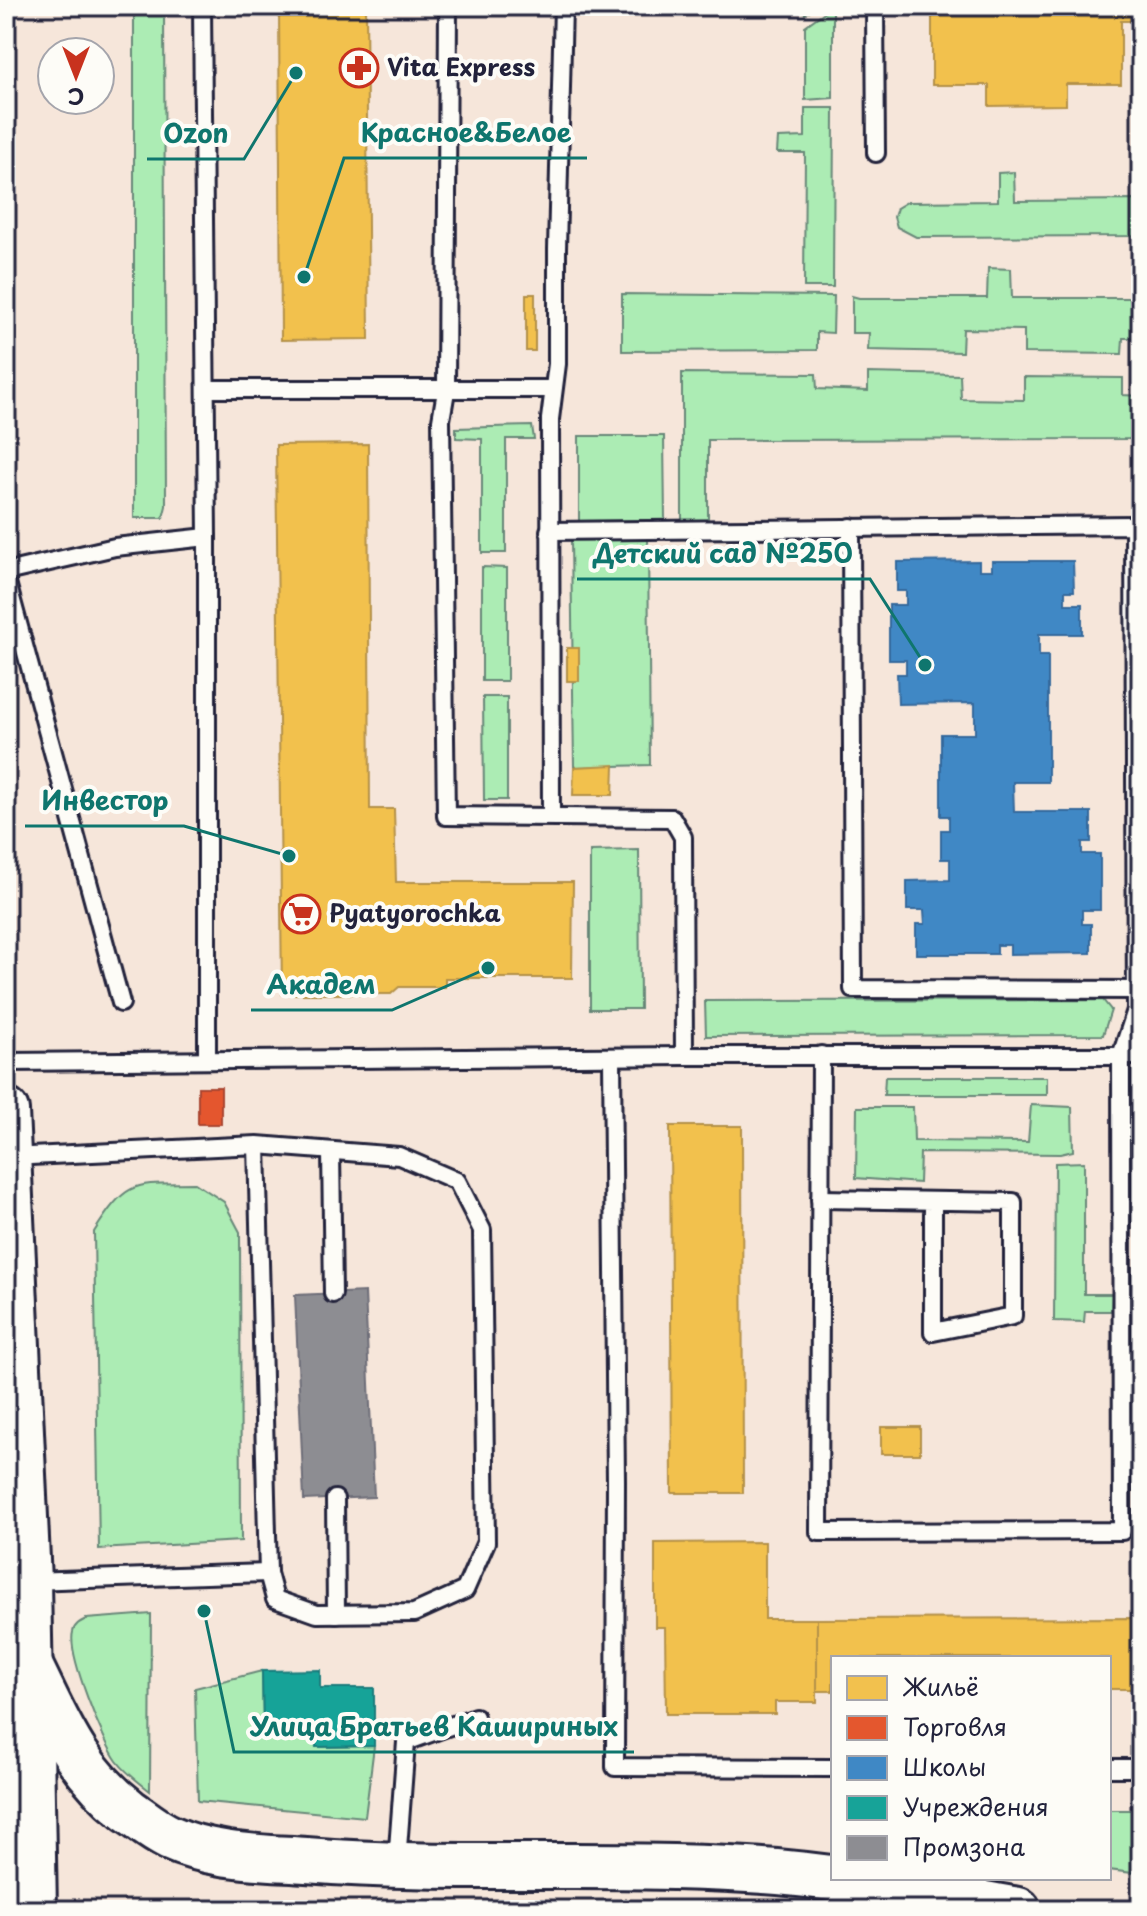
<svg xmlns="http://www.w3.org/2000/svg" width="1147" height="1916" viewBox="0 0 1147 1916" font-family="'Playpen Sans',sans-serif">
<rect width="100%" height="100%" fill="#f6e6da"/>
<filter id="ink" filterUnits="userSpaceOnUse"><feTurbulence type="fractalNoise" baseFrequency=".0125" numOctaves="2"/><feDisplacementMap in="SourceGraphic" scale="16" xChannelSelector="R" yChannelSelector="G"/><feConvolveMatrix kernelMatrix="1 2 1 2 8 2 1 2 1" color-interpolation-filters="sRGB"/></filter>
<g filter="url(#ink)">
<g fill="#acecb4" stroke="#678778" stroke-width="2">
<path d="M 134,6 L 164,6 L 166,506 L 163,518 L 134,518 Z"/>
<path d="M 598,6 L 816,6 L 805,14 L 804,9 L 603,10 Z"/>
<path d="M 833,6 L 833,98 L 805,100 L 805,26 Z"/>
<path d="M 805,108 L 834,108 L 833,287 L 804,287 L 805,153 L 777,153 L 778,138 L 805,137 Z"/>
<path d="M 1014,172 L 1015,201 L 1141,200 L 1141,236 L 916,237 L 897,227 L 894,217 L 897,208 L 907,202 L 998,201 L 998,173 Z"/>
<path d="M 988,268 L 1011,269 L 1012,298 L 1141,298 L 1141,338 L 1123,338 L 1122,354 L 1024,353 L 1024,330 L 963,329 L 962,352 L 868,350 L 869,333 L 852,333 L 852,296 L 859,298 L 987,298 Z"/>
<path d="M 622,294 L 834,296 L 833,333 L 817,332 L 817,350 L 622,351 Z"/>
<path d="M 682,373 L 816,374 L 817,389 L 868,391 L 868,373 L 960,375 L 961,399 L 1024,400 L 1024,377 L 1123,378 L 1123,395 L 1141,396 L 1141,439 L 708,440 L 708,520 L 682,520 Z"/>
<path d="M 532,426 L 534,439 L 506,439 L 506,553 L 482,553 L 482,439 L 456,438 L 456,428 Z"/>
<path d="M 579,436 L 664,436 L 665,520 L 579,521 Z"/>
<path d="M 571,540 L 648,540 L 650,765 L 574,767 Z"/>
<path d="M 482,567 L 507,568 L 507,681 L 482,681 Z"/>
<path d="M 483,697 L 507,697 L 507,800 L 484,800 Z"/>
<path d="M 639,850 L 640,1009 L 590,1009 L 590,851 Z"/>
<path d="M 1103,1000 L 1111,1010 L 1103,1035 L 706,1036 L 705,1001 Z"/>
<path d="M 885,1077 L 1047,1077 L 1047,1095 L 884,1095 Z"/>
<path d="M 1031,1105 L 1072,1107 L 1073,1151 L 1060,1154 L 920,1153 L 919,1183 L 856,1178 L 857,1107 L 913,1107 L 914,1141 L 1028,1142 Z"/>
<path d="M 1084,1162 L 1084,1294 L 1112,1294 L 1111,1311 L 1085,1311 L 1084,1322 L 1054,1321 L 1055,1163 Z"/>
<path d="M 195,1183 L 224,1202 L 240,1232 L 241,1541 L 99,1549 L 94,1232 C 128,1178 135,1184 195,1183 Z"/>
<path d="M 151,1614 L 150,1791 C 139,1782 126,1773 117,1761 C 103,1742 67,1654 73,1632 C 74,1625 80,1622 86,1619 Z"/>
<path d="M 262,1671 L 263,1729 L 315,1728 L 316,1747 L 374,1746 L 365,1817 L 198,1801 L 195,1688 Z"/>
<path d="M 1109,1810 L 1141,1810 L 1141,1874 L 1109,1870 Z"/>
</g>
<g fill="#f2c14e" stroke="#b49148" stroke-width="2">
<path d="M 279,6 L 366,6 L 369,339 L 281,340 Z"/>
<rect x="508" y="6" width="27" height="6"/>
<path d="M 932,6 L 1141,6 L 1141,21 L 1121,21 L 1121,84 L 1066,84 L 1066,105 L 989,106 L 989,85 L 932,85 Z"/>
<rect x="526" y="294" width="9" height="57"/>
<path d="M 368,444 L 370,809 L 394,809 L 396,882 L 573,882 L 572,978 L 445,978 L 445,987 L 399,987 L 391,994 L 282,994 L 276,445 Z"/>
<rect x="567" y="648" width="12" height="33"/>
<path d="M 614,765 L 613,795 L 573,795 L 574,767 Z"/>
<path d="M 670,1126 L 742,1126 L 743,1493 L 672,1493 Z"/>
<rect x="881" y="1427" width="39" height="27"/>
<path d="M 765,1542 L 765,1619 L 817,1619 L 817,1702 L 775,1702 L 775,1714 L 666,1714 L 665,1627 L 655,1627 L 655,1543 Z"/>
<path d="M 1141,1618 L 1141,1689 L 1109,1689 L 1109,1658 L 833,1658 L 833,1691 L 817,1691 L 817,1619 Z"/>
</g>
<rect fill="#e4572e" stroke="#aa4732" stroke-width="2" x="198" y="1087" width="23" height="37"/>
<path fill="#3f88c5" stroke="#36699c" stroke-width="2" d="M 979,561 L 979,570 L 992,570 L 992,561 L 1073,561 L 1074,591 L 1065,591 L 1065,604 L 1082,604 L 1082,634 L 1039,634 L 1039,656 L 1048,656 L 1048,782 L 1013,782 L 1014,812 L 1091,812 L 1091,842 L 1082,842 L 1082,854 L 1100,854 L 1100,910 L 1082,910 L 1082,924 L 1091,924 L 1091,953 L 1010,954 L 1010,945 L 997,945 L 997,954 L 916,954 L 916,924 L 925,924 L 924,910 L 907,910 L 907,881 L 950,880 L 950,859 L 941,859 L 941,830 L 949,830 L 949,816 L 941,816 L 941,734 L 975,734 L 975,703 L 898,704 L 897,674 L 906,674 L 906,660 L 889,660 L 889,605 L 906,605 L 906,591 L 897,591 L 897,562 Z"/>
<path fill="#17a398" stroke="#1a7c7c" stroke-width="2" d="M 320,1670 L 320,1688 L 374,1688 L 374,1746 L 316,1747 L 315,1728 L 263,1729 L 262,1671 Z"/>
<path fill="#8d8d92" stroke="#6d6d78" stroke-width="2" d="M 365,1292 L 374,1497 L 304,1500 L 295,1295 Z"/>
<g fill="none" stroke-linecap="round" stroke-linejoin="round">
<defs>
<g id="lane">
<path d="M 202,6 L 207,537 L 207,1059"/>
<path d="M 448,6 L 446,391 L 441,420 L 446,816 L 672,818 L 683,837 L 684,1056"/>
<path d="M 875,6 L 876,153"/>
<path d="M 206,389 L 552,389"/>
<path d="M 851,527 L 853,989 L 1136,990"/>
<path d="M 549,531 L 1134,525 L 1136,1010 L 1121,1056 L 1122,1531 L 819,1532 L 821,1055"/>
<path d="M 6,572 L 115,547 L 207,537"/>
<path d="M 6,579 L 121,1003"/>
<path d="M 551,816 L 550,419 L 557,364 L 557,249 L 563,6"/>
<path d="M 612,1058 L 616,1481 L 615,1767 L 833,1768"/>
<path d="M 6,1062 L 684,1056 L 1141,1056"/>
<path d="M 331,1152 L 333,1294"/>
<path d="M 10,1157 L 257,1145 L 399,1156 L 457,1181 L 482,1230 L 486,1542 L 465,1590 L 414,1613 L 317,1614 L 275,1599 L 268,1573 L 257,1145"/>
<path d="M 820,1199 L 1013,1202 L 1013,1316 L 933,1332 L 933,1202"/>
<path d="M 335,1499 L 336,1614"/>
<path d="M 30,1581 L 268,1573"/>
<path d="M 1109,1768 L 1141,1768"/>
<path d="M 397,1862 L 406,1742 L 475,1717"/>
</g>
<g id="secondary">
<path d="M 6,1111 L 28,1581 L 34,1910"/>
<path d="M 31,1668 C 60,1727 76,1770 129,1811 C 142,1820 155,1831 170,1838 C 211,1857 262,1857 306,1860 C 454,1872 601,1861 748,1870 C 839,1875 928,1894 1018,1910"/>
</g>
</defs>
<use href="#lane" stroke="#22223b" stroke-width="22"/>
<use href="#secondary" stroke="#22223b" stroke-width="50"/>
<use href="#lane" stroke="#fdfcf7" stroke-width="16"/>
<use href="#secondary" stroke="#fdfcf7" stroke-width="44"/>
</g>
</g>
<defs>
<symbol id="pharmacy-ring" viewBox="-11 -11 22 22"><circle r="9.5" fill="#fdfcf7" stroke="#c8321e" stroke-width="1.5"/><path d="M-2-6h4v4h4v4h-4v4h-4v-4h-4v-4h4Z" fill="#c8321e"/></symbol>
<symbol id="supermarket-ring" viewBox="-11 -11 22 22"><circle r="9.5" fill="#fdfcf7" stroke="#c8321e" stroke-width="1.5"/><path d="M-6-5.5h2.5l.6 2H6L4.5 2H-2.5L-4.4-4H-6ZM-1.5 3.2a1.3 1.3 0 1 0 .1 0ZM3 3.2a1.3 1.3 0 1 0 .1 0Z" fill="#c8321e"/></symbol>
</defs>
<g fill-rule="evenodd">
<use href="#pharmacy-ring" x="337" y="46" width="44" height="44"/>
<use href="#supermarket-ring" x="279" y="892" width="44" height="44"/>
</g>
<g text-anchor="middle" stroke-width="8" stroke-linejoin="round" paint-order="stroke">
<g font-size="24" font-weight="bold" fill="#22223b" stroke="#fdfcf7" text-anchor="start">
<text x="387" y="76">Vita Express</text>
<text x="329" y="922">Pyatyorochka</text>
</g>
</g>
<path fill="none" stroke="#0f766e" stroke-width="3" d="M304 277L344 158H587M296 73L244 159H147M925 665L870 579H577M289 856L184 826H25M488 968L392 1010H251M204 1611L234 1752H634"/>
<g fill="#0f766e" stroke="#fdfcf7" stroke-width="3">
<circle cx="304" cy="277" r="8"/>
<circle cx="296" cy="73" r="8"/>
<circle cx="925" cy="665" r="8"/>
<circle cx="289" cy="856" r="8"/>
<circle cx="488" cy="968" r="8"/>
<circle cx="204" cy="1611" r="8"/>
</g>
<g font-size="26" text-anchor="middle" font-weight="bold" fill="#0f766e" stroke="#fdfcf7" stroke-width="8" stroke-linejoin="round" paint-order="stroke">
<text x="466" y="142">Красное&amp;Белое</text>
<text x="196" y="143">Ozon</text>
<text x="723" y="563">Детский сад №250</text>
<text x="105" y="810">Инвестор</text>
<text x="321" y="994">Академ</text>
<text x="434" y="1736">Улица Братьев Кашириных</text>
</g>
<rect width="1147" height="1916" fill="none" stroke="#fdfcf7" stroke-width="32"/>
<rect x="16" y="16" width="1115" height="1884" fill="none" stroke="#22223b" stroke-width="3" filter="url(#ink)"/>
<rect x="831" y="1656" width="280" height="224" fill="#fdfcf7" stroke="#a5a5ac" stroke-width="2"/>
<rect x="847" y="1676" width="40" height="24" fill="#f2c14e" stroke="#a5a5ac" stroke-width="2"/>
<text x="903" y="1696" font-size="24" fill="#22223b">Жильё</text>
<rect x="847" y="1716" width="40" height="24" fill="#e4572e" stroke="#a5a5ac" stroke-width="2"/>
<text x="903" y="1736" font-size="24" fill="#22223b">Торговля</text>
<rect x="847" y="1756" width="40" height="24" fill="#3f88c5" stroke="#a5a5ac" stroke-width="2"/>
<text x="903" y="1776" font-size="24" fill="#22223b">Школы</text>
<rect x="847" y="1796" width="40" height="24" fill="#17a398" stroke="#a5a5ac" stroke-width="2"/>
<text x="903" y="1816" font-size="24" fill="#22223b">Учреждения</text>
<rect x="847" y="1836" width="40" height="24" fill="#8d8d92" stroke="#a5a5ac" stroke-width="2"/>
<text x="903" y="1856" font-size="24" fill="#22223b">Промзона</text>
<g transform="translate(76 76) rotate(180)"><circle r="38" fill="#fdfcf7" stroke="#a5a5ac" stroke-width="2"/>
<path d="M0-6L14 30L0 20L-14 30Z" fill="#c8321e"/>
<text y="-12" font-size="22" font-weight="bold" text-anchor="middle" fill="#22223b">С</text>
</g>
</svg>
